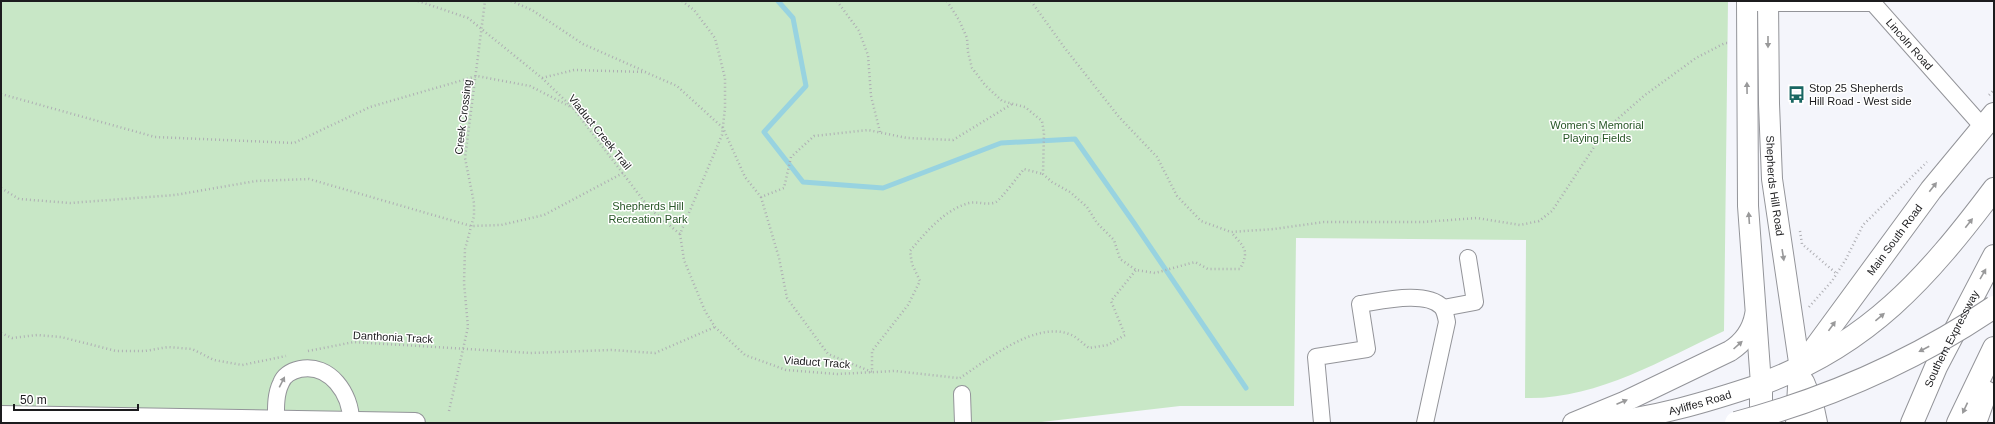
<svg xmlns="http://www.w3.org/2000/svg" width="1995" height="424" viewBox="0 0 1995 424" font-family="Arial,sans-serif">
<rect width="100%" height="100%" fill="#f4f5fb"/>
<path fill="#c8e7c6" d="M 1,1 L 1728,1 L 1724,331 C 1661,360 1596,400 1525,398 L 1526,240 L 1296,238 L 1294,406 L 1180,406 L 1033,423 L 415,423 L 1,415 Z"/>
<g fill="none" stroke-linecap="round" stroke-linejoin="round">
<path stroke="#98d3e0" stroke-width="5" d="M 778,1 L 793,18 L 806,86 L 764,132 L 803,182 L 883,188 L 1001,143 L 1075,139 L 1134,223 L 1246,388"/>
<defs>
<g id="minor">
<path id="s1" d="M 1756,3 L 1873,3 L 1982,126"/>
<path d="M 1443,308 L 1475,302 L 1468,258"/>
<path d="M 962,394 L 963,423"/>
<path d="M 276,423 C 276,410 275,395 281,383 C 284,375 291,371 300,369 C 330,363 351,394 351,421"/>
<path d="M 1322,423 L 1316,357 L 1367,349 L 1360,304 C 1381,301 1426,290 1442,307 C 1445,311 1446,317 1447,322 L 1425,423"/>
</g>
<g id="major">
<path id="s2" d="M 1768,1 L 1769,104 L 1772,179 L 1800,369"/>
<path d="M 1,416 L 415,423"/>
<path d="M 1573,423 L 1624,402 L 1730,351 C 1744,342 1752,331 1755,315"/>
<path id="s3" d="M 1597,423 C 1654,418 1707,402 1761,384 L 1748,206 L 1747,1"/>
</g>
<g id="highway">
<path id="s4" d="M 1804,363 L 1931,190 L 1994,114"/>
<path d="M 1803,382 L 1812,404 L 1816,423"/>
<path d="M 1761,423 L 1761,384 C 1868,345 1927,278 1994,189"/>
<path d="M 1797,423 L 1800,369"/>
<path id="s5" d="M 1912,423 L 1936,367 L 1994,256"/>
<path d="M 1958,423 L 1994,348"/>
<path d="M 1975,423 L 1986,392"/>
</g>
</defs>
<use href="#minor" stroke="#939499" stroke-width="18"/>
<use href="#major" stroke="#939499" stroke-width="22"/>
<use href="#highway" stroke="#939499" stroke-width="24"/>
<g stroke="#aeaeb3" stroke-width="2.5" stroke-dasharray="1 3" stroke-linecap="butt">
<path d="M 418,1 L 468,18 L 542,78 L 573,108 L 650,209 L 680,234"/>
<path d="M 511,1 L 532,10 L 583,44 L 644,71"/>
<path d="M 682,1 L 694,10 L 715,38 L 725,78 L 725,108 L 722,135 L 680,234 L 684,260 L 705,311 L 715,327 L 745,355 L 786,370 L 837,374 L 895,371 L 958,378"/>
<path d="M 837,1 L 859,31 L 868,55 L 871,96 L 880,132"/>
<path d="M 947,1 L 959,20 L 967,38 L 968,52 L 972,68 L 985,85 L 1002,101 L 1025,107 L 1042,121 L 1044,133 L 1043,174 L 1052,182 L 1070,192 L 1087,207 L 1097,223 L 1114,240 L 1120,259 L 1136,270 L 1155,273 L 1195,262 L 1208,269 L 1240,269 C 1250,250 1244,247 1231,232"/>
<path d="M 1031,1 L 1064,47 L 1119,117 L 1157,157 L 1177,196 L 1201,221 L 1231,232 L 1274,229 L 1324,222 L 1423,222 L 1477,218 L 1520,225 L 1539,221 L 1552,211 L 1606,129 L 1645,95 L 1696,58 L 1725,43 L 1730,43"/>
<path d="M 542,78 L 574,70 L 645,72 L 677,86 L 723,128 L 745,177 L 761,197 L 784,188 L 791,157 L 814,136 L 868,130 L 907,138 L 953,140 L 1012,104"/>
<path d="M 1,94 L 155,137 L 294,143 L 370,107 L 477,76 L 530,86 L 573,108"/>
<path d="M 1989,95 L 1994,90"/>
<path d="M 1,188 L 19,199 L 70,203 L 175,195 L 256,181 L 309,179 L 471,226 L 501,225 L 544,215 L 623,173"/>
<path d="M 761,197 L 779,258 L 787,298 L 828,354 L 872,372 L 872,351 L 908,305 L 920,281 L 912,264 L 910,251 C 926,232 944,210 969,203 C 978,201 988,206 996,202 C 1002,198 1019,175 1024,169 L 1043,174"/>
<path d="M 1800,231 L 1802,244 L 1837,274"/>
<path d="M 1809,307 L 1832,281 L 1846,259 L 1863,225 L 1927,162"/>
<path d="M 1,333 L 12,338 L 37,335 L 61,337 L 116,351 L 145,351 L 168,347 L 192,349 L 214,360 L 242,365 L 286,356"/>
<path d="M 308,351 L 354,342 L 530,353 L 611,350 L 655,353 L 715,327"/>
<path d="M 960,378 C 987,360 1035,321 1069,334 C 1076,336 1083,344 1089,348 L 1108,345 L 1125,335 L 1111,301 L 1136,270"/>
<path d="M 449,411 L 468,327 L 464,283 L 465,249 L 474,216 L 474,203 L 465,158 L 485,1"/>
</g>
<use href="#minor" stroke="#fff" stroke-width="16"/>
<use href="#major" stroke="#fff" stroke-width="20"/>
<use href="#highway" stroke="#fff" stroke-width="22"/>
<defs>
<path id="highway-bridge" d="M 1736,423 C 1826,399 1916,360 1994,307"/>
</defs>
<use href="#highway-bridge" stroke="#939499" stroke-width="24" stroke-linecap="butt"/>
<use href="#highway-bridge" stroke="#fff" stroke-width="22"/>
</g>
<defs><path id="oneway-solid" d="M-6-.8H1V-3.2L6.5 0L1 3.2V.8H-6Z"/></defs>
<g fill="#99999a">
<use href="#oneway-solid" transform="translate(1768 42) rotate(90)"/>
<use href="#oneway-solid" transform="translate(1747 88) rotate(-91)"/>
<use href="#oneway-solid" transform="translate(1933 187) rotate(-52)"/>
<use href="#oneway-solid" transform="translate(1749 218) rotate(-94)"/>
<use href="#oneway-solid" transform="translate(1969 223) rotate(-52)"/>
<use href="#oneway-solid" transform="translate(1783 255) rotate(81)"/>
<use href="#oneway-solid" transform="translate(1983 274) rotate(-60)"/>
<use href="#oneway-solid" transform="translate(1880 317) rotate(-40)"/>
<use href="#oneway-solid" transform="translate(1832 326) rotate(-54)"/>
<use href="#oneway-solid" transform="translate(1738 345) rotate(-42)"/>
<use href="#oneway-solid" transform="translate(1924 349) rotate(152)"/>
<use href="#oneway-solid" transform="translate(282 382) rotate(-63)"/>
<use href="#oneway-solid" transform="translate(1622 402) rotate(-23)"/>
<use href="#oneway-solid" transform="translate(1965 408) rotate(115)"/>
</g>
<defs>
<symbol id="bus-bare" viewBox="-9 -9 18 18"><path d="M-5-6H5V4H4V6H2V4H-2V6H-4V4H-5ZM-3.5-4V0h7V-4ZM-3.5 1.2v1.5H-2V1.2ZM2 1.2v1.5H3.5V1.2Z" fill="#186662" stroke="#fff" stroke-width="2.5" paint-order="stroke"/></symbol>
</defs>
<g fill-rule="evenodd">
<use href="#bus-bare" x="1784" y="82" width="25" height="25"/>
</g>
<g text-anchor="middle" stroke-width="3" stroke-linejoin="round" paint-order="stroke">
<g font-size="11" fill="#1c1c1e" stroke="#fff">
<text dy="4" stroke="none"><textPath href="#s1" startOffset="172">Lincoln Road</textPath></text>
<text transform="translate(463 117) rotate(-83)" y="4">Creek Crossing</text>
<text transform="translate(600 132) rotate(51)" y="4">Viaduct Creek Trail</text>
<text dy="4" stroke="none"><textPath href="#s2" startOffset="185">Shepherds Hill Road</textPath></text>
<text dy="4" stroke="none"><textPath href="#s4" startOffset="153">Main South Road</textPath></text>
<text transform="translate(393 337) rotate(3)" y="4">Danthonia Track</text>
<text dy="4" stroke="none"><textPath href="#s5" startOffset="93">Southern Expressway</textPath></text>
<text transform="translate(817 362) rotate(4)" y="4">Viaduct Track</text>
<text dy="4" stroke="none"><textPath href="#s3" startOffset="105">Ayliffes Road</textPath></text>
</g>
<g font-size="11" fill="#1c1c1e" stroke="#fff" text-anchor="start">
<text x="1809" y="92">Stop 25 Shepherds<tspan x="1809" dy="13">Hill Road - West side</tspan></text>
</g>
<g font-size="11" fill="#275626" stroke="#fff">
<text x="1597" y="129">Women's Memorial<tspan x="1597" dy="13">Playing Fields</tspan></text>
<text x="648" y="210">Shepherds Hill<tspan x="648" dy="13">Recreation Park</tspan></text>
</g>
</g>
<rect width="1995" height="424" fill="none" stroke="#1c1c1e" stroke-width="4"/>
<path d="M14 404v6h124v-6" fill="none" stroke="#1c1c1e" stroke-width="2"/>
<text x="20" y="404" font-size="12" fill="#1c1c1e" stroke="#ffffff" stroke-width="3" paint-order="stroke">50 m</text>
</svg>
